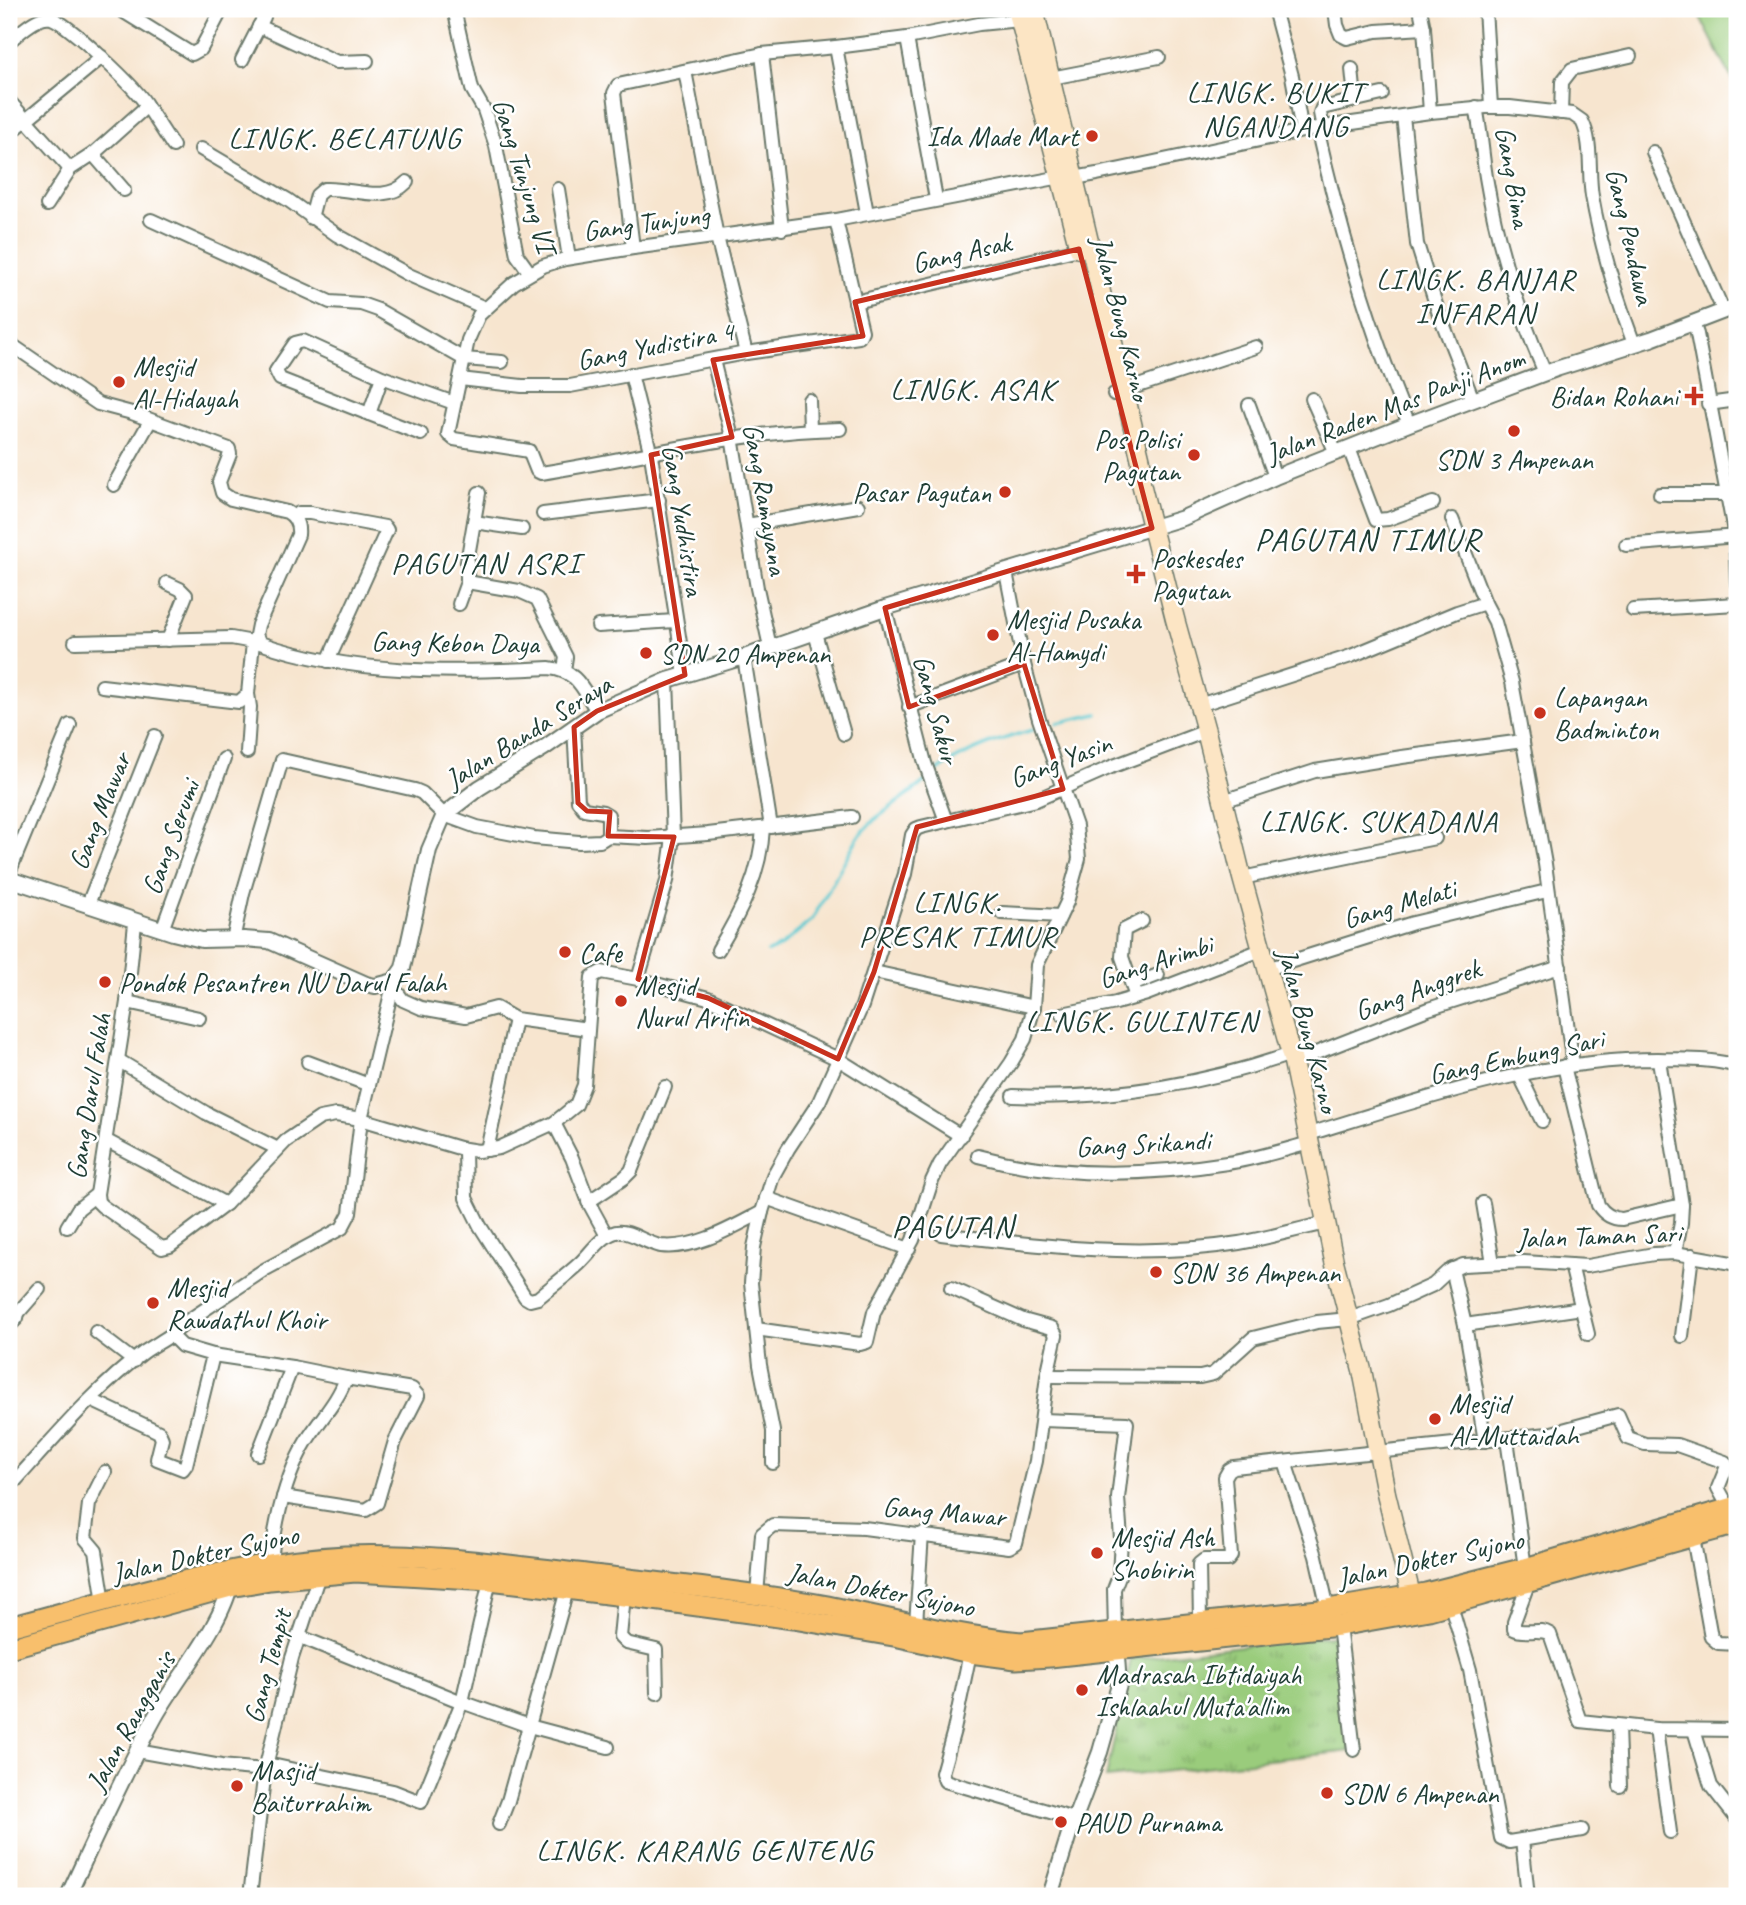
<svg xmlns="http://www.w3.org/2000/svg" width="1746" height="1905" viewBox="0 0 1746 1905" font-family="Caveat,sans-serif">
<defs>
<pattern id="park-tufts" width="24" height="20" patternUnits="userSpaceOnUse" patternTransform="scale(1.75)"><rect width="24" height="20" fill="#9acc7b"/><path d="M3 7l-1-3M5 7V3M7 7l1-3M15 17l-1-3M17 17v-4M19 17l1-3" fill="none" stroke="#7da766"/></pattern>
</defs>
<rect width="100%" height="100%" fill="#fff"/>
<filter id="ink" filterUnits="userSpaceOnUse"><feTurbulence type="fractalNoise" baseFrequency=".0143" numOctaves="2"/><feDisplacementMap in="SourceGraphic" scale="14" xChannelSelector="R" yChannelSelector="G"/><feConvolveMatrix kernelMatrix="1 2 1 2 8 2 1 2 1" color-interpolation-filters="sRGB"/></filter>
<filter id="wash" filterUnits="userSpaceOnUse"><feTurbulence type="fractalNoise" baseFrequency=".00686" numOctaves="4" result="noise"/><feDisplacementMap in="SourceGraphic" scale="28" xChannelSelector="R" yChannelSelector="G"/><feGaussianBlur stdDeviation="1.57" result="paint"/><feColorMatrix in="noise" values="0 0 0 0 0 0 0 0 0 0 0 0 0 0 0 0 0 1.4 0 .05"/><feComposite in="paint" operator="in"/></filter>
<g filter="url(#wash)">
<rect width="100%" height="100%" fill="#f7e5cf"/>
<path fill="#9acc7b" stroke="#5c8458" stroke-width="2" d="M 1696,9 L 1737,9 L 1737,89 Z"/>
<path fill="url(#park-tufts)" stroke="#5c8458" stroke-width="2" d="M 1336,1635 L 1350,1751 L 1106,1778 L 1131,1659 Z"/>
<g fill="none" stroke-linecap="round" stroke-linejoin="round">
<g stroke="#5cc9d0" stroke-width="3.5">
<path d="M 1057,723 L 1097,714"/>
<path d="M 936,772 C 967,749 1002,739 1039,728"/>
<path d="M 768,952 L 781,946 L 812,920 L 858,837 L 874,820 L 927,780"/>
</g>
</g>
</g>
<g filter="url(#ink)">
<g fill="none" stroke-linecap="round" stroke-linejoin="round">
<defs>
<g id="minor">
<path d="M 119,9 L 192,54 L 201,49 L 222,9"/>
<path d="M 454,9 L 472,89 L 484,110 L 496,146 L 517,255 L 530,273"/>
<path d="M 1274,9 L 1292,76 L 1302,131"/>
<path d="M 1335,9 L 1337,25 L 1341,35 L 1347,38 L 1376,31 L 1424,28"/>
<path d="M 1420,9 L 1424,28 L 1430,112"/>
<path d="M 1485,9 L 1491,106"/>
<path d="M 259,26 L 337,62 L 367,61"/>
<path d="M 907,38 L 936,199"/>
<path d="M 9,41 C 20,33 37,15 51,18 C 67,22 139,90 147,106 L 93,154 L 70,169 L 9,101"/>
<path d="M 836,47 L 867,213"/>
<path d="M 762,54 L 782,229"/>
<path d="M 242,60 L 264,17 L 265,9"/>
<path d="M 1352,69 L 1355,99"/>
<path d="M 685,71 L 717,237 L 746,353"/>
<path d="M 1051,78 L 1159,57"/>
<path d="M 147,106 L 173,146"/>
<path d="M 1476,107 C 1481,130 1482,153 1486,177 C 1497,244 1518,311 1545,373"/>
<path d="M 1561,113 L 1562,82 L 1572,69 L 1630,56"/>
<path d="M 1403,116 L 1417,244 L 1438,311 L 1473,400"/>
<path d="M 1317,128 C 1340,230 1369,329 1409,424"/>
<path d="M 1323,128 L 1320,113 L 1322,108 L 1382,94"/>
<path d="M 9,134 L 102,57"/>
<path d="M 201,149 L 288,200 L 337,235 L 409,275 L 485,308"/>
<path d="M 1653,152 L 1723,310"/>
<path d="M 93,154 L 124,190"/>
<path d="M 558,189 L 569,258"/>
<path d="M 47,205 L 70,169"/>
<path d="M 311,218 L 317,195 L 324,189 C 352,187 385,205 407,182"/>
<path d="M 151,220 L 330,302 L 361,304 L 378,310 L 464,359 L 502,362"/>
<path d="M 633,248 L 614,93 L 618,85 L 762,54 L 836,47 L 907,38 L 979,24 L 1020,20"/>
<path d="M 855,302 L 1079,249"/>
<path d="M 1693,323 L 1697,334 L 1735,537 L 1737,584"/>
<path d="M 9,343 L 98,404 L 132,413 L 229,449 L 230,454 L 219,482 L 222,493 L 231,499 L 287,512 C 296,517 299,525 298,535 L 258,625 L 256,635 L 260,643 C 352,675 453,673 549,668 C 578,671 582,688 597,711"/>
<path d="M 713,360 L 732,437 L 757,588 L 770,647"/>
<path d="M 631,374 L 651,455 L 685,675"/>
<path d="M 382,377 L 369,414 L 280,379 L 276,371 L 295,343 L 303,341 L 382,377 L 454,403"/>
<path d="M 460,379 L 522,386 L 570,386 L 746,353 L 859,337 L 862,331 L 836,220"/>
<path d="M 1114,394 L 1256,347"/>
<path d="M 1312,399 L 1336,453"/>
<path d="M 809,400 L 810,429"/>
<path d="M 1708,404 L 1737,400"/>
<path d="M 1249,405 L 1275,477"/>
<path d="M 369,414 L 421,434"/>
<path d="M 840,429 C 737,431 642,457 541,473 L 537,471 L 529,451 L 454,439 L 448,434 L 468,340 L 479,315 L 514,283 L 543,266 L 565,259 L 633,248 L 836,220 L 1061,177 L 1074,178 L 1097,174 L 1317,128 L 1430,112 L 1486,107 L 1510,107 L 1572,114 L 1582,121 C 1593,143 1588,172 1592,196 C 1601,247 1616,296 1634,344"/>
<path d="M 1349,448 L 1376,520 L 1388,519 L 1433,503"/>
<path d="M 114,485 L 150,421"/>
<path d="M 479,493 L 467,562 L 467,582 L 519,591 L 537,599 L 566,657 L 564,670"/>
<path d="M 1660,494 L 1726,494"/>
<path d="M 543,514 L 659,500"/>
<path d="M 294,517 L 299,513 L 310,513 L 385,527 L 387,530 L 328,661"/>
<path d="M 1452,519 L 1485,603 L 1495,622 L 1512,682 L 1545,864 L 1573,1065"/>
<path d="M 474,522 L 522,529"/>
<path d="M 747,525 L 858,506"/>
<path d="M 1626,545 L 1737,536"/>
<path d="M 167,583 L 180,589 L 186,595 L 168,640"/>
<path d="M 459,604 L 467,582"/>
<path d="M 885,608 L 925,763 L 946,821"/>
<path d="M 1633,610 L 1737,604"/>
<path d="M 598,626 L 675,621"/>
<path d="M 815,633 L 844,734"/>
<path d="M 75,642 L 231,638 L 253,642"/>
<path d="M 744,657 L 771,827"/>
<path d="M 102,686 L 239,702 L 248,694 L 253,642 L 256,639"/>
<path d="M 1199,705 L 1351,656 L 1457,612 L 1485,603"/>
<path d="M 909,707 L 1024,664"/>
<path d="M 574,727 L 578,801 L 584,809 L 603,812 L 608,815 L 608,836"/>
<path d="M 247,752 L 250,707 L 248,694"/>
<path d="M 1223,801 L 1315,771 L 1402,757 L 1523,741"/>
<path d="M 9,873 L 70,725"/>
<path d="M 1242,878 L 1435,838"/>
<path d="M 88,904 L 155,736"/>
<path d="M 1002,913 L 1060,916"/>
<path d="M 135,923 L 127,1002 L 97,1194 L 98,1202 L 102,1206 L 162,1248 L 170,1246 L 226,1204 L 286,1141 L 320,1118 L 336,1115 L 361,1119 L 459,1148 L 478,1151 L 499,1148 L 554,1123 L 576,1105 L 584,1085 L 592,977 L 601,972 L 638,979 L 708,998 L 838,1059 L 961,1136"/>
<path d="M 162,930 L 224,759"/>
<path d="M 233,940 L 243,893 L 282,760 L 415,790 L 422,793 L 444,815 L 477,827 L 534,838 L 579,842 L 600,841 L 608,836 L 648,838 L 708,834 L 852,817"/>
<path d="M 718,950 C 741,912 761,873 763,828"/>
<path d="M 1267,969 L 1413,923 L 1547,891"/>
<path d="M 874,972 L 1034,1007"/>
<path d="M 638,979 L 667,881 L 673,837 L 667,680"/>
<path d="M 1132,985 L 1158,975"/>
<path d="M 394,988 L 403,1000 L 421,1008 L 466,1016 L 496,1008 L 515,1019 L 588,1029"/>
<path d="M 1136,997 L 1122,957 L 1124,930 L 1142,921"/>
<path d="M 127,1002 L 199,1018"/>
<path d="M 1062,1014 L 1116,1003 L 1147,994 L 1261,950"/>
<path d="M 118,1060 L 206,1113 L 278,1149"/>
<path d="M 1659,1060 L 1682,1205 L 1681,1223 L 1675,1253"/>
<path d="M 308,1062 L 369,1085"/>
<path d="M 1293,1062 L 1428,1009 L 1560,967"/>
<path d="M 1564,1066 L 1598,1205 C 1604,1214 1611,1219 1622,1219 L 1682,1205"/>
<path d="M 1520,1076 L 1542,1121"/>
<path d="M 1013,1096 C 1108,1100 1201,1085 1291,1054"/>
<path d="M 554,1123 L 572,1158 L 590,1205 L 607,1236"/>
<path d="M 1309,1134 C 1422,1099 1539,1059 1658,1059 C 1686,1060 1710,1058 1737,1066"/>
<path d="M 107,1141 L 226,1204"/>
<path d="M 465,1150 L 466,1198 L 480,1226 L 525,1297 L 530,1300 L 538,1298 C 552,1286 566,1276 579,1264 C 590,1254 601,1236 616,1232 C 628,1229 647,1244 661,1246 C 695,1250 733,1227 762,1212"/>
<path d="M 487,1150 L 515,1019"/>
<path d="M 978,1156 C 1059,1178 1145,1176 1227,1163 C 1255,1159 1283,1150 1310,1143"/>
<path d="M 766,1198 L 909,1249"/>
<path d="M 588,1202 L 624,1178 L 631,1171 L 665,1087"/>
<path d="M 1483,1203 L 1493,1263"/>
<path d="M 67,1227 L 78,1209 L 97,1194"/>
<path d="M 941,1234 C 1040,1246 1139,1259 1239,1243 C 1268,1238 1297,1229 1327,1223"/>
<path d="M 1571,1265 L 1588,1334"/>
<path d="M 1452,1269 L 1465,1325 L 1485,1441"/>
<path d="M 9,1306 L 18,1313 L 17,1318 L 9,1326"/>
<path d="M 18,1313 L 39,1289"/>
<path d="M 1465,1325 L 1582,1308"/>
<path d="M 756,1329 L 860,1344 L 867,1342 L 874,1312 L 913,1240 L 932,1181 L 940,1164 L 1011,1063 L 1025,1039 L 1034,1007 L 1037,965 L 1067,902 L 1079,859 L 1076,826 L 1039,719 L 1024,664 L 1006,572"/>
<path d="M 96,1332 L 134,1361"/>
<path d="M 1682,1336 L 1692,1255"/>
<path d="M 1047,1376 L 1200,1377 L 1213,1374 L 1253,1338 L 1317,1322 L 1349,1319 L 1389,1305 L 1433,1285 L 1447,1272 L 1463,1265 L 1524,1262 L 1587,1266 L 1654,1254 L 1675,1253 L 1737,1264"/>
<path d="M 91,1400 L 159,1432 L 162,1439 L 157,1459 L 183,1469 L 186,1465 L 213,1355"/>
<path d="M 1042,1420 L 1127,1423 L 1118,1498 L 1121,1539 L 1119,1576 L 1114,1589 L 1115,1633"/>
<path d="M 1507,1439 L 1525,1568"/>
<path d="M 258,1454 L 292,1367"/>
<path d="M 1285,1462 L 1316,1556 L 1328,1609"/>
<path d="M 773,1463 L 773,1431 L 760,1365 L 751,1283 L 754,1247 L 762,1212 L 773,1176 L 788,1149 L 819,1102 L 862,1006 L 905,874 L 912,835 L 916,829 L 921,827 L 1036,800 L 1111,767 L 1206,731"/>
<path d="M 15,1481 C 55,1437 96,1388 144,1352 C 153,1346 162,1341 171,1335"/>
<path d="M 283,1497 L 366,1510 L 377,1503 L 395,1441 L 418,1396 L 412,1389 L 346,1378"/>
<path d="M 1693,1537 L 1711,1637 L 1718,1643 L 1737,1644"/>
<path d="M 270,1569 C 274,1528 283,1484 303,1447 C 316,1423 337,1404 346,1378 L 292,1367 L 213,1355 L 182,1346 L 171,1335 L 189,1320 L 264,1270 L 342,1228 L 350,1213 L 361,1119 L 394,981"/>
<path d="M 1528,1584 L 1514,1622 L 1514,1629 C 1525,1635 1539,1627 1550,1634 L 1580,1721 L 1656,1729 L 1737,1730"/>
<path d="M 757,1595 L 762,1534 L 773,1525 L 864,1528 L 1009,1547 L 1016,1543 L 1036,1461 L 1047,1376 L 1056,1335 L 1052,1328 L 1023,1320 L 951,1288"/>
<path d="M 624,1596 L 620,1637 L 626,1643 L 656,1650 L 657,1693"/>
<path d="M 104,1602 L 96,1551 L 85,1538 L 89,1504 L 105,1472"/>
<path d="M 1451,1605 L 1470,1670 L 1501,1838 L 1509,1842 L 1582,1830"/>
<path d="M 1200,1622 L 1199,1564 L 1204,1560 L 1228,1560 L 1231,1556 L 1225,1477 L 1229,1470 L 1234,1467 L 1548,1434 L 1618,1415 L 1628,1438 L 1645,1444 L 1677,1445 L 1725,1462 L 1727,1466 L 1718,1488 L 1729,1508"/>
<path d="M 916,1624 L 922,1534"/>
<path d="M 1339,1626 L 1354,1750"/>
<path d="M 298,1636 L 462,1702 L 529,1726 L 608,1747"/>
<path d="M 970,1653 L 954,1730 L 942,1773 L 945,1781 L 1074,1819"/>
<path d="M 1618,1726 L 1620,1786"/>
<path d="M 1656,1729 L 1670,1832"/>
<path d="M 1694,1730 L 1711,1786 L 1737,1819"/>
<path d="M 137,1751 L 221,1766 L 265,1770"/>
<path d="M 267,1764 L 393,1791 L 421,1802 L 462,1702 L 490,1580"/>
<path d="M 499,1824 L 508,1801 L 567,1590"/>
<path d="M 1522,1840 L 1528,1896"/>
<path d="M 250,1896 L 265,1770 L 292,1658 L 319,1575"/>
</g>
<g id="tertiary">
<path d="M 9,879 L 173,933 L 202,940 L 244,939 L 269,941 L 366,984 L 375,986 L 394,981 L 403,968 L 429,850 L 444,815 L 479,788 L 544,748 L 597,711 L 668,680 L 744,657 L 885,608 L 1183,518 L 1275,477 L 1409,424 L 1556,369 L 1651,339 L 1737,306"/>
<path d="M 68,1896 C 96,1836 123,1775 155,1717 C 177,1678 223,1624 231,1582"/>
<path d="M 1050,1896 L 1069,1834 L 1100,1752 L 1119,1685 L 1116,1642"/>
</g>
<g id="secondary">
<path d="M 1017,9 L 1079,249"/>
<path d="M 1034,9 L 1141,461 L 1141,483 L 1175,619 L 1206,731 L 1242,878 L 1293,1062 L 1334,1261 L 1362,1370 L 1386,1493 L 1411,1595"/>
</g>
<g id="trunk">
<path d="M 9,1627 C 119,1598 230,1562 345,1556 C 422,1553 500,1564 577,1573 C 661,1583 745,1591 828,1606 C 892,1619 956,1636 1021,1642 L 1328,1609 L 1426,1593 L 1525,1568 L 1737,1506"/>
<path d="M 9,1648 L 230,1587 L 270,1580 L 355,1572 L 490,1580 L 624,1596 L 793,1619 L 899,1637 L 970,1653 L 1016,1659 L 1050,1657 L 1339,1626 L 1429,1610 L 1737,1524"/>
</g>
</defs>
<use href="#minor" stroke="#6b786a" stroke-width="16"/>
<use href="#tertiary" stroke="#6b786a" stroke-width="18"/>
<use href="#secondary" stroke="#6b786a" stroke-width="21"/>
<use href="#trunk" stroke="#6b786a" stroke-width="23"/>
<use href="#minor" stroke="#fff" stroke-width="12"/>
<use href="#tertiary" stroke="#fff" stroke-width="14"/>
<use href="#secondary" stroke="#fce5c4" stroke-width="18"/>
<use href="#trunk" stroke="#f8bf6c" stroke-width="19"/>
</g>
</g>
<path fill="none" stroke="#c8321e" stroke-width="5" stroke-linejoin="round" d="M 1079,249 L 1152,528 L 885,608 L 909,707 L 1024,664 L 1063,789 L 917,827 L 874,972 L 838,1059 L 708,998 L 638,979 L 674,837 L 608,836 L 610,812 L 587,811 L 578,803 L 574,727 L 597,711 L 685,675 L 651,455 L 732,437 L 713,360 L 863,336 L 855,302 Z"/>
<g fill="#c8321e" stroke="#fff" stroke-width="2.5">
<circle cx="1092" cy="136" r="7"/>
<circle cx="119" cy="382" r="7"/>
<path d="M1690.5 385.5h7v7h7v7h-7v7h-7v-7h-7v-7h7z"/>
<circle cx="1514" cy="431" r="7"/>
<circle cx="1194" cy="455" r="7"/>
<circle cx="1005" cy="492" r="7"/>
<path d="M1132.5 563.5h7v7h7v7h-7v7h-7v-7h-7v-7h7z"/>
<circle cx="993" cy="635" r="7"/>
<circle cx="646" cy="653" r="7"/>
<circle cx="1540" cy="713" r="7"/>
<circle cx="565" cy="952" r="7"/>
<circle cx="105" cy="982" r="7"/>
<circle cx="621" cy="1001" r="7"/>
<circle cx="1156" cy="1272" r="7"/>
<circle cx="153" cy="1303" r="7"/>
<circle cx="1435" cy="1419" r="7"/>
<circle cx="1097" cy="1553" r="7"/>
<circle cx="1082" cy="1690" r="7"/>
<circle cx="237" cy="1786" r="7"/>
<circle cx="1327" cy="1793" r="7"/>
<circle cx="1061" cy="1822" r="7"/>
</g>
<g text-anchor="middle" stroke-width="5" stroke-linejoin="round" paint-order="stroke">
<g font-size="28" fill="#1f3d34" stroke="#fff" text-anchor="start">
<text x="1078" y="146" text-anchor="end">Ida Made Mart</text>
<text x="133" y="376">Mesjid<tspan x="133" dy="32">Al-Hidayah</tspan></text>
<text x="1678" y="406" text-anchor="end">Bidan Rohani</text>
<text x="1180" y="449" text-anchor="end">Pos Polisi<tspan x="1180" dy="32">Pagutan</tspan></text>
<text x="1514" y="469" text-anchor="middle">SDN 3 Ampenan</text>
<text x="991" y="502" text-anchor="end">Pasar Pagutan</text>
<text x="1152" y="568">Poskesdes<tspan x="1152" dy="32">Pagutan</tspan></text>
<text x="1007" y="629">Mesjid Pusaka<tspan x="1007" dy="32">Al-Hamydi</tspan></text>
<text x="660" y="663">SDN 20 Ampenan</text>
<text x="1554" y="707">Lapangan<tspan x="1554" dy="32">Badminton</tspan></text>
<text x="579" y="962">Cafe</text>
<text x="119" y="992">Pondok Pesantren NU Darul Falah</text>
<text x="635" y="995">Mesjid<tspan x="635" dy="32">Nurul Arifin</tspan></text>
<text x="1170" y="1282">SDN 36 Ampenan</text>
<text x="167" y="1297">Mesjid<tspan x="167" dy="32">Rawdathul Khoir</tspan></text>
<text x="1449" y="1413">Mesjid<tspan x="1449" dy="32">Al-Muttaidah</tspan></text>
<text x="1111" y="1547">Mesjid Ash<tspan x="1111" dy="32">Shobirin</tspan></text>
<text x="1096" y="1684">Madrasah Ibtidaiyah<tspan x="1096" dy="32">Ishlaahul Muta'allim</tspan></text>
<text x="251" y="1780">Masjid<tspan x="251" dy="32">Baiturrahim</tspan></text>
<text x="1341" y="1803">SDN 6 Ampenan</text>
<text x="1075" y="1832">PAUD Purnama</text>
</g>
<g font-size="28" fill="#1f3d34" stroke="#fff">
<text transform="translate(525 175) rotate(73)" y="10">Gang Tunjung VI</text>
<text transform="translate(1514 177) rotate(80)" y="10">Gang Bima</text>
<text transform="translate(646 222) rotate(-8)" y="10">Gang Tunjung</text>
<text transform="translate(1631 236) rotate(77)" y="10">Gang Pendawa</text>
<text transform="translate(961 252) rotate(-13)" y="10">Gang Asak</text>
<text transform="translate(1122 318) rotate(76)" y="10">Jalan Bung Karno</text>
<text transform="translate(655 345) rotate(-11)" y="10">Gang Yudistira 4</text>
<text transform="translate(1395 405) rotate(-21)" y="10">Jalan Raden Mas Panji Anom</text>
<text transform="translate(766 499) rotate(80)" y="10">Gang Ramayana</text>
<text transform="translate(684 520) rotate(81)" y="10">Gang Yudhistira</text>
<text transform="translate(455 642) rotate(1)" y="10">Gang Kebon Daya</text>
<text transform="translate(937 709) rotate(75)" y="10">Gang Sakur</text>
<text transform="translate(528 731) rotate(-32)" y="10">Jalan Banda Seraya</text>
<text transform="translate(1060 760) rotate(-21)" y="10">Gang Yasin</text>
<text transform="translate(99 811) rotate(-68)" y="10">Gang Mawar</text>
<text transform="translate(170 837) rotate(-70)" y="10">Gang Serumi</text>
<text transform="translate(1399 903) rotate(-16)" y="10">Gang Melati</text>
<text transform="translate(1155 961) rotate(-18)" y="10">Gang Arimbi</text>
<text transform="translate(1417 989) rotate(-20)" y="10">Gang Anggrek</text>
<text transform="translate(1309 1030) rotate(75)" y="10">Jalan Bung Karno</text>
<text transform="translate(1516 1056) rotate(-12)" y="10">Gang Embung Sari</text>
<text transform="translate(88 1096) rotate(-81)" y="10">Gang Darul Falah</text>
<text transform="translate(1143 1143) rotate(-3)" y="10">Gang Srikandi</text>
<text transform="translate(1599 1235) rotate(-2)" y="10">Jalan Taman Sari</text>
<text transform="translate(944 1511) rotate(5)" y="10">Gang Mawar</text>
<text transform="translate(205 1553) rotate(-12)" y="10">Jalan Dokter Sujono</text>
<text transform="translate(1430 1558) rotate(-12)" y="10">Jalan Dokter Sujono</text>
<text transform="translate(881 1589) rotate(11)" y="10">Jalan Dokter Sujono</text>
<text transform="translate(267 1666) rotate(-75)" y="10">Gang Tempit</text>
<text transform="translate(130 1721) rotate(-61)" y="10">Jalan Rangganis</text>
</g>
<g font-size="30" letter-spacing="2" fill="#1f3d34" stroke="#fff">
<text x="1276" y="102">LINGK. BUKIT<tspan x="1276" dy="34">NGANDANG</tspan></text>
<text x="345" y="148">LINGK. BELATUNG</text>
<text x="1476" y="289">LINGK. BANJAR<tspan x="1476" dy="34">INFARAN</tspan></text>
<text x="973" y="399">LINGK. ASAK</text>
<text x="486" y="573">PAGUTAN ASRI</text>
<text x="1379" y="831">LINGK. SUKADANA</text>
<text x="958" y="912">LINGK.<tspan x="958" dy="34">PRESAK TIMUR</tspan></text>
<text x="1142" y="1031">LINGK. GULINTEN</text>
<text x="705" y="1860">LINGK. KARANG GENTENG</text>
</g>
<g font-size="32" letter-spacing="2" fill="#1f3d34" stroke="#fff">
<text x="1368" y="550">PAGUTAN TIMUR</text>
<text x="953" y="1237">PAGUTAN</text>
</g>
</g>
<rect width="1746" height="1905" fill="none" stroke="#fff" stroke-width="35"/>
</svg>
